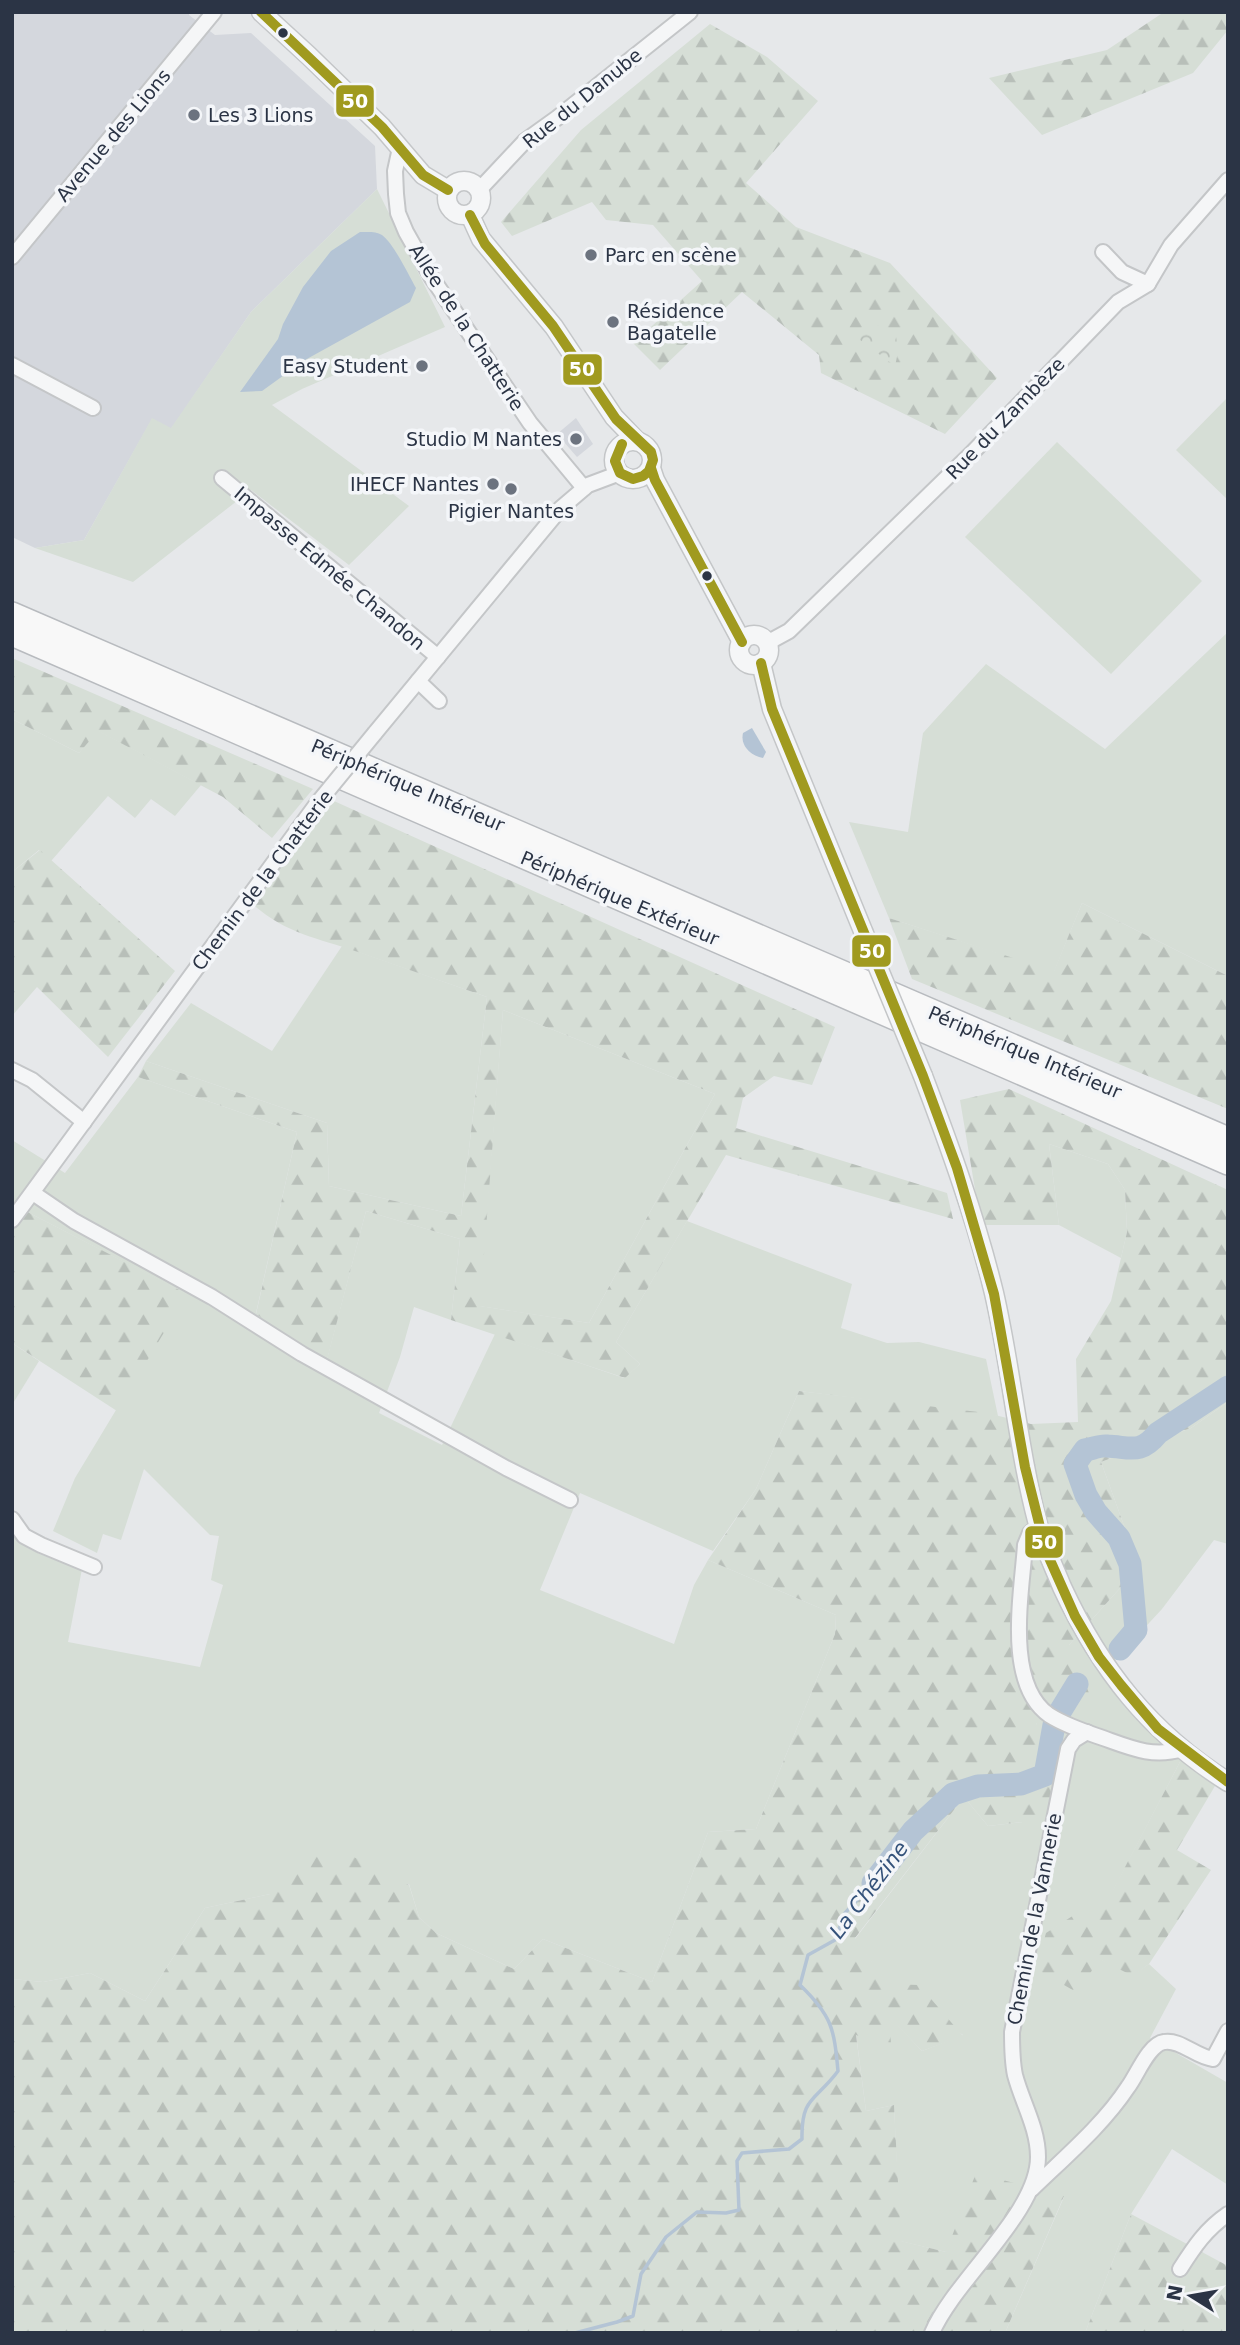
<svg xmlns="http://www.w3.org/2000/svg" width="1240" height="2345" viewBox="0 0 1240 2345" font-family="'DejaVu Sans',sans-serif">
<defs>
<pattern id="forest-firs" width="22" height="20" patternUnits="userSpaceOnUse" patternTransform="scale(1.75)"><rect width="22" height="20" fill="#d6ded6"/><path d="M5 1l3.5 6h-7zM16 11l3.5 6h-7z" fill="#b8bfb9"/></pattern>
<pattern id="park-crowns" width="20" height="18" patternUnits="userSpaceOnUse" patternTransform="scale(1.75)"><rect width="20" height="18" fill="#d6ded6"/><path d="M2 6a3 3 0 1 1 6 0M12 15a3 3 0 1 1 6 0" fill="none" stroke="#b8bfb9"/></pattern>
</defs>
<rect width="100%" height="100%" fill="#e6e8ea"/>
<g fill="#d4d7dd">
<path d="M 12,12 L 189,12 L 189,15 L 215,35 L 251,33 L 375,146 L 377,189 L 251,312 L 171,429 L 152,419 L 84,540 L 35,548 L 12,537 Z"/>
<path d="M 576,418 L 593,444 L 577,457 L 557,434 Z"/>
</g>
<g fill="#d6ded6">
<path d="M 377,189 L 445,327 L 302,389 L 272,405 L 409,506 L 349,565 L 251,490 L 133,582 L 35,548 L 84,540 L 152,418 L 171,428 L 251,312 Z"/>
<path d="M 1228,397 L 1228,500 L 1176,450 Z"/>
<path d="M 1057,442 L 1202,581 L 1111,674 L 965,537 Z"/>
<path d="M 1228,632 L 1228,976 L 1082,903 L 1054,972 L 889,918 L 849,822 L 908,832 L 923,733 L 986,664 L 1105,749 Z"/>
<path d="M 12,719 L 79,753 L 97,730 L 201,785 L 175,816 L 151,799 L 135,818 L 108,796 L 51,861 L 39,850 L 12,872 Z"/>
<path d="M 342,946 L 487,997 L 461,1216 L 329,1186 L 327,1123 L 146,1061 L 191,1003 L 272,1051 Z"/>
<path d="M 503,1010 L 715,1094 L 589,1323 L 479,1306 Z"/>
<path d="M 138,1077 L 297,1132 L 256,1313 L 327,1359 L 366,1211 L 460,1239 L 451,1320 L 414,1307 L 400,1357 L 379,1413 L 442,1445 L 495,1334 L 624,1378 L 640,1364 L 616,1342 L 687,1221 L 852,1284 L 841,1328 L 887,1343 L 919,1342 L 986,1359 L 998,1416 L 799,1391 L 756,1489 L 713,1551 L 580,1493 L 540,1590 L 674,1644 L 694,1585 L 708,1560 L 836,1615 L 835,1634 L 756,1829 L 708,1832 L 652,1982 L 543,1939 L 514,1969 L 436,1933 L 419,1917 L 409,1884 L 270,1894 L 205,1908 L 145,2001 L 90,1973 L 43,1982 L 12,1979 L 12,1533 C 26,1554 59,1560 82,1569 L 68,1642 L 200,1667 L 223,1585 L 211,1580 L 219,1536 L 210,1535 L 144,1469 L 121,1540 L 103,1534 L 97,1553 L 53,1531 L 75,1478 L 186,1294 L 12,1204 L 12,1140 L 65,1173 Z"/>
<path d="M 1049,1144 L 1108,1164 L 1125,1190 L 1127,1232 L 1121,1258 L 1059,1225 Z"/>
<path d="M 12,1343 L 39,1361 L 12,1405 Z"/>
<path d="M 1228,1402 L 1228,1544 L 1214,1540 L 1162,1609 L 1101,1675 L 1146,1727 L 1182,1758 L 1113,1891 L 1047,1933 L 1133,1975 L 1149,1964 L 1176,1989 L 1150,2038 L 1228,2083 L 1228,2185 L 1172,2149 L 1131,2214 L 1085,2333 L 1005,2333 L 1064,2197 L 946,2252 L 900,2241 L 894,2105 L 866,2111 L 856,2034 L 890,2017 L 922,2051 L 963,2035 L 888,1985 L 855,1939 L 964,1797 L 988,1826 L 1023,1822 L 1036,1725 L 1069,1645 L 1139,1567 L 1101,1462 L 1191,1428 Z"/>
</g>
<g fill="url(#forest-firs)" fill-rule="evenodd">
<path d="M 1164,12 L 1228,12 L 1228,30 L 1193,73 L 1042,135 L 989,78 L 1107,50 Z"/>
<path d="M 710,24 L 767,57 L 818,101 L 746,183 L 796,227 L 890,263 L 997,378 L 945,434 L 821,373 L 819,355 L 742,292 L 660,370 L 633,343 L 702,281 L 653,225 L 606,220 L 592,202 L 512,236 L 501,222 L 581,130 Z"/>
<path d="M 12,658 L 313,789 L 272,838 L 223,797 L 98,731 L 79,753 L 12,719 Z"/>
<path d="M 334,801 L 835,1027 L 812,1085 L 774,1076 L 743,1098 L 736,1128 L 947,1193 L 953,1219 L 726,1155 L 616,1342 L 640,1364 L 625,1378 L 451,1320 L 460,1239 L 366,1211 L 327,1360 L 256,1314 L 297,1132 L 138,1077 L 146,1061 L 327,1123 L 329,1186 L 461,1216 L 487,997 C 444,982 401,967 358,952 C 315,937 286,934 250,902 ZM 503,1010 L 715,1094 L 589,1323 L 480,1306 Z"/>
<path d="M 40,850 L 175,971 L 108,1057 L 37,987 L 12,1016 L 12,872 Z"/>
<path d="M 1082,903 L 1228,976 L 1228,1109 L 912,979 L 889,918 L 1054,971 Z"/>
<path d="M 1009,1089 L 1228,1190 L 1228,1402 L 1191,1428 L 1101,1462 L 1139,1567 L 1069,1645 L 1089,1693 L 1036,1724 C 1065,1758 1055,1786 1048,1826 L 1023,1822 L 988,1826 L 964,1797 L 855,1938 L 888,1984 L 919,1985 L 963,2036 L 922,2051 L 890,2018 L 891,2047 L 856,2035 L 866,2111 L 894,2105 L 901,2241 L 946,2252 L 976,2173 L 1064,2196 L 1005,2333 L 12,2333 L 12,1979 L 43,1982 L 90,1973 L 145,2001 L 205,1908 L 270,1894 L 307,1848 L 346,1853 L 409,1885 L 419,1917 L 436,1933 L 514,1969 L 543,1939 L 652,1982 L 708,1832 L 756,1829 L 835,1634 L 836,1615 L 708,1560 L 756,1489 L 799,1391 L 987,1413 L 1031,1424 L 1078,1422 L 1076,1359 L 1111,1301 L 1127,1232 L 1125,1190 L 1108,1164 L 1049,1144 L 1059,1225 L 981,1225 L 960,1100 Z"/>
<path d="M 12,1204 L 187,1294 L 117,1411 L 12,1343 Z"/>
<path d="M 1182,1758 L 1215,1786 L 1177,1850 L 1211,1870 L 1149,1964 L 1133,1976 L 1099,1959 L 1078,1993 L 1036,1969 L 1046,1933 L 1113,1890 Z"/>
<path d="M 1131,2214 L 1228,2266 L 1228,2333 L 1085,2333 Z"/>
</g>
<path fill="url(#park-crowns)" d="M 872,325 L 886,327 L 896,336 L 898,352 L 895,366 L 852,334 L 864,326 Z"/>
<g fill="#b4c4d5">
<path d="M 360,232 C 367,232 376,231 382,235 C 394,244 408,274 416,288 L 410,302 L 305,360 L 262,391 L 240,392 L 278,339 L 283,324 L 303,287 L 331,251 Z"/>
<path d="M 752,728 L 766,752 L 763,758 C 751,756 740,746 743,733 Z"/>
</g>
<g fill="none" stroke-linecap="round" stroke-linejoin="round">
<path stroke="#b4c4d5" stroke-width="3.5" d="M 575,2333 L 617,2322 L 633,2316 L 641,2274 L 666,2237 L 697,2212 L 726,2213 L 739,2210 L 737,2161 L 742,2153 L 789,2149 L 802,2139 C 801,2096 816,2101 838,2071 C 834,2028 832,2016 800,1985 L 808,1955 L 835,1940 L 845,1913 L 873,1883"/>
<g stroke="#b4c4d5" stroke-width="23">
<path d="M 1120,1649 L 1136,1630 L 1130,1564 L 1119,1538 L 1096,1512 L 1086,1495 L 1075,1464 L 1085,1450 C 1092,1449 1100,1445 1107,1446 C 1131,1447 1140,1455 1158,1433 L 1228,1387"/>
<path d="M 1058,1715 L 1077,1684"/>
<path d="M 873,1883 L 913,1831 L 953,1794 L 978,1786 L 1021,1784 L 1045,1775 L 1054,1725"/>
</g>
<defs>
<g id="minor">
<path d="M 400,148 L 395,171 L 396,194 L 398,213 L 406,232 L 432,278 L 530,423 L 584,488"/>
<path d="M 479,190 L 525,141 L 557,118 L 690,12"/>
<path d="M 1103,252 L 1122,272 L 1148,284"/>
<path d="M 12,257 L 214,12"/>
<path d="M 12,365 L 93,408"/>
<path d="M 222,478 L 438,657"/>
<path d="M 767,643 L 789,631 L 971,454 L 1118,302 L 1148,284 L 1171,245 L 1228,180"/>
<path d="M 418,681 L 439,701"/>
<path d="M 375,733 L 561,508 L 588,485 L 620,473"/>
<path d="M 12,1070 L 32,1080 L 84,1122"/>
<path d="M 33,1193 L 74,1221 L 212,1297 L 302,1354 L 506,1468 L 570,1500"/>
<path d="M 12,1220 L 316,805"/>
<path d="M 12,1519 L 24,1536 L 41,1545 L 94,1567"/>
<path d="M 1038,1526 L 1030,1533 L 1025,1545 C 1022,1592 1004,1683 1049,1715 C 1063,1724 1088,1733 1103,1738 C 1131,1748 1153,1758 1182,1749"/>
<path d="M 1032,2189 C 1065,2157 1103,2125 1128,2087 C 1137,2075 1149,2044 1164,2042 C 1180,2039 1196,2057 1213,2059 L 1228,2031"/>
<path d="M 1180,2269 C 1194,2247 1206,2229 1228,2214"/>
<path d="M 932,2333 C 955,2279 1038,2213 1038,2157 C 1038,2128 1022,2102 1015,2075 C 1012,2061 1012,2046 1012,2032 L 1068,1749 L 1074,1740 L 1087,1732"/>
</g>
<g id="tertiary">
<path d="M 261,12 L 309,56 L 382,127 L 423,175 L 448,190"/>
<circle cx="464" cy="198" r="17"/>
<path d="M 470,215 L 481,239 L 554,327 L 614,417 L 637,441"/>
<circle cx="633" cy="460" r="19"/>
<path d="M 651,468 L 655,480 L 742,642"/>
<circle cx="754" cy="650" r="15"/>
<path d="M 761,663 L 772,709 L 863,931"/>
<path d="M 923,1076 C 950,1147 976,1219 994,1293 C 1012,1371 1018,1451 1039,1528 C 1045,1549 1054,1567 1062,1587 C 1100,1669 1150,1733 1228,1782"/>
</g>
<g id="trunk">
<path d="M 12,614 L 1228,1139"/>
<path d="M 12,634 L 1228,1163"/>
</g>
</defs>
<use href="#minor" stroke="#c4c6c8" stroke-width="18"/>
<use href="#tertiary" stroke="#c4c6c8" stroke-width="21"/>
<use href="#trunk" stroke="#b8bbbf" stroke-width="26"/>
<use href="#minor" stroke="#f5f6f7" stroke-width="14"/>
<use href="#tertiary" stroke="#f5f6f7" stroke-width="18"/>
<use href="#trunk" stroke="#f8f8f8" stroke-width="23"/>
<defs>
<path id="minor-bridge" d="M 316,805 L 375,733"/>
<path id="tertiary-bridge" d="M 863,931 L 923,1076"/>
</defs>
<use href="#minor-bridge" stroke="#c4c6c8" stroke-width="18" stroke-linecap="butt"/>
<use href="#tertiary-bridge" stroke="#c4c6c8" stroke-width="21" stroke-linecap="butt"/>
<use href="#minor-bridge" stroke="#f5f6f7" stroke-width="14"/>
<use href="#tertiary-bridge" stroke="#f5f6f7" stroke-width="18"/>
<defs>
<g id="bus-1">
<path d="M 261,12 L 382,127 L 423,175 L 448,190"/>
<path d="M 470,215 L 485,244 L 553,326 L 616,419 L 651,452 L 653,460 L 649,471 L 643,476 L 633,479 L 620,473 L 615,461 L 622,444"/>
<path d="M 651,468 L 655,480 L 742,642"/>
<path d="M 761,663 L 772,709 L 923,1076 L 957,1168 L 994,1294 L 1025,1467 L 1046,1551 L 1075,1616 L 1099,1657 L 1121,1685 L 1158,1729 L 1228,1782"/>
</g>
</defs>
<use href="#bus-1" stroke="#f4f6f9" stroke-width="16"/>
<use href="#bus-1" stroke="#a09a1f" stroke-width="10"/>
</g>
<g fill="#2b3445" stroke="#f4f6f9" stroke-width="2.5">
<circle cx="283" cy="33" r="6"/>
<circle cx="707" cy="576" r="6"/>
</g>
<g fill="#6c737f" stroke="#f4f6f9" stroke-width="2.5">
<circle cx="194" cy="115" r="7"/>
<circle cx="591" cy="255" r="7"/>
<circle cx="613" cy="322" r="7"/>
<circle cx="422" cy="366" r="7"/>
<circle cx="576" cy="439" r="7"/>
<circle cx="493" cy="484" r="7"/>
<circle cx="511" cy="489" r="7"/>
</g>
<g text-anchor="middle" stroke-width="7" stroke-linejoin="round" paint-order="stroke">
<g font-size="19" fill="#2b3445" stroke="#f4f6f9">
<text transform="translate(582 98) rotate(-39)" y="7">Rue du Danube</text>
<text transform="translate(113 135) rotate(-50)" y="7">Avenue des Lions</text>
<text transform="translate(467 327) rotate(57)" y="7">Allée de la Chatterie</text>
<text transform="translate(1005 418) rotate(-46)" y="7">Rue du Zambèze</text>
<text transform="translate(330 568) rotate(40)" y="7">Impasse Edmée Chandon</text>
<text transform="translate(408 785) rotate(23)" y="7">Périphérique Intérieur</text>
<text transform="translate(262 880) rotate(-53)" y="7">Chemin de la Chatterie</text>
<text transform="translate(620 898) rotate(23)" y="7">Périphérique Extérieur</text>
<text transform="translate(1025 1052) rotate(23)" y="7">Périphérique Intérieur</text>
<text transform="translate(1034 1919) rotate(-79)" y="7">Chemin de la Vannerie</text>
</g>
<g font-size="19" fill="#2b3445" stroke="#f4f6f9" text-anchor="start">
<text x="208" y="122">Les 3 Lions</text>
<text x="605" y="262">Parc en scène</text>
<text x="627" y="318">Résidence<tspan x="627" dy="22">Bagatelle</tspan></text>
<text x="408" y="373" text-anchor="end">Easy Student</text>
<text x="562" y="446" text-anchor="end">Studio M Nantes</text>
<text x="479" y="491" text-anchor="end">IHECF Nantes</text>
<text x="511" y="518" text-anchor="middle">Pigier Nantes</text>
</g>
<g font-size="21" font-style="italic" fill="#34527a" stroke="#f4f6f9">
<text transform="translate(869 1890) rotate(-53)" y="7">La Chézine</text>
</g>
</g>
<g stroke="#f4f6f9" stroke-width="2.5">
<rect x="335" y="84" width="40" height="34" rx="7" fill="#a09a1f"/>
<rect x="562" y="353" width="41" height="33" rx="7" fill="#a09a1f"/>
<rect x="851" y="934" width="41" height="34" rx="7" fill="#a09a1f"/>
<rect x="1024" y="1525" width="40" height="34" rx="7" fill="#a09a1f"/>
</g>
<g font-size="19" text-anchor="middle" font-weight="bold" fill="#fff">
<text x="355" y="108">50</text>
<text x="582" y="376">50</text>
<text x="872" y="958">50</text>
<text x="1044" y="1549">50</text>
</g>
<rect width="1240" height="2345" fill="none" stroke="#2b3445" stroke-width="28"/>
<g transform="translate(1191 2296) rotate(281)" stroke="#f4f6f9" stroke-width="5" paint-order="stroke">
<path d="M0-5L12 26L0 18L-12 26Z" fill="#2b3445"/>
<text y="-10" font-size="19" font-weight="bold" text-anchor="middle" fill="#2b3445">N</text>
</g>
</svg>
